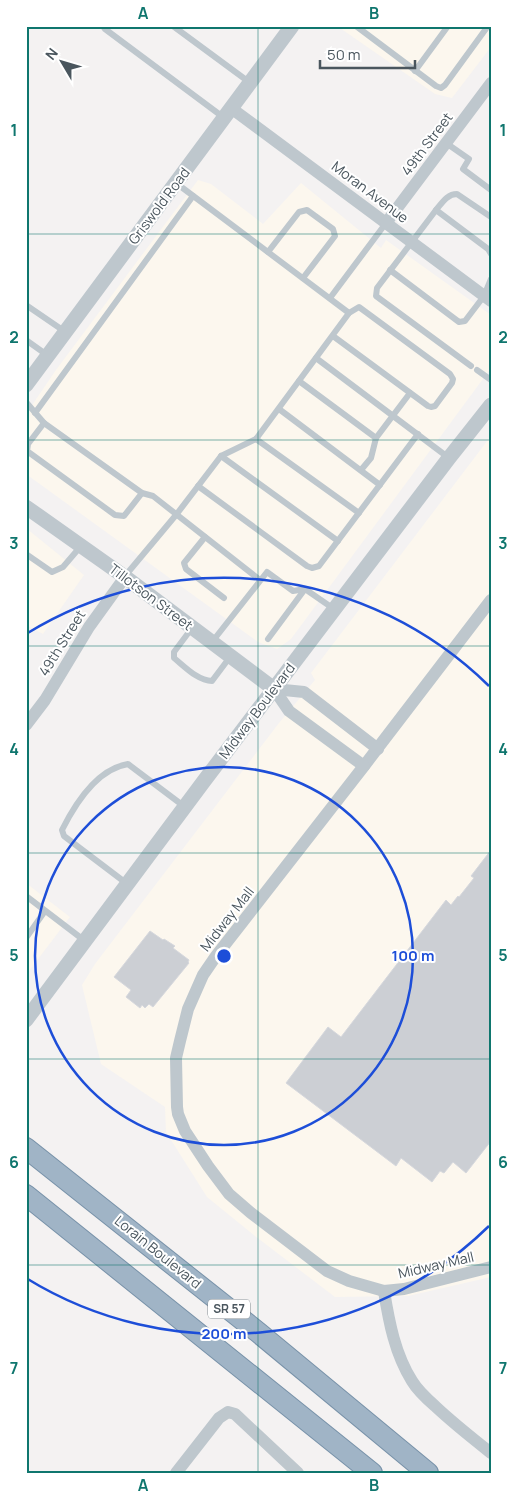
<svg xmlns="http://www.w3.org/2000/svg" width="517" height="1499" viewBox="0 0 517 1499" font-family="Manrope,sans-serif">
<rect width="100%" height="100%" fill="#f4f2f2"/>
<g fill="#fcf7ee">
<path d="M 337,26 L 491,26 L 491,47 L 452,98 L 435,94 Z"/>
<path d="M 198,180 L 211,184 L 263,224 L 301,183 L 381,248 L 386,240 L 491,315 L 491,368 L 291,639 L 277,649 L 258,642 L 26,474 L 26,414 L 56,370 Z"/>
<path d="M 491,436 L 491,1277 L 408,1296 L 335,1297 L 255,1236 L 207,1197 L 166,1132 L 165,1107 L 101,1064 L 82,985 L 95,964 L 279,723 L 315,680 L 311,673 Z"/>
<path d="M 26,528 L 84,575 L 43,634 L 26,625 Z"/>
<path d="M 26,883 L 70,917 L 26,975 Z"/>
</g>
<g fill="#cccfd4" stroke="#d6d8dd">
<path d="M 491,850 L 491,1141 L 466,1173 L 453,1162 L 444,1173 L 440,1171 L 432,1182 L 401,1158 L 396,1166 L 286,1083 L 328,1027 L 341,1037 L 446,900 L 451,905 L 458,896 L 459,897 L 474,878 L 471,876 Z"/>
<path d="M 150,931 L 163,940 L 164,939 L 175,946 L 173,948 L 189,960 L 188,962 L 189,963 L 153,1007 L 149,1004 L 145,1008 L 142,1005 L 140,1008 L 126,997 L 131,990 L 114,977 Z"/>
</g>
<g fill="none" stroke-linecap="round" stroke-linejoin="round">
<defs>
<g id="trunk">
<path d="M 26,1148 L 259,1333 L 428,1473"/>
<path d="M 26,1195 L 372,1473"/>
</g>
</defs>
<use href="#trunk" stroke="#7892a9" stroke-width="22"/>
<g stroke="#bec7cd" stroke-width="6">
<path d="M 103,26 L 105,29 L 223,117"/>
<path d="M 173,26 L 249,82"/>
<path d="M 356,26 L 436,86 L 441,88 L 445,85 L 488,26"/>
<path d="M 415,71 L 448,26"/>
<path d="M 446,143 L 469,159 L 463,169 L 491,190"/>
<path d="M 176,183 L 349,313"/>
<path d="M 436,210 C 442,203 447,194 457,194 L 491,217"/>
<path d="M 268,252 L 299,212 L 307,210 L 333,229 L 335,236 L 303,278"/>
<path d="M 390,270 L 459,322 L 465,321 L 484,296 L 491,279"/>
<path d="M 330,298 L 386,223"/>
<path d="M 26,305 L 64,331"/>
<path d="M 26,340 L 47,355"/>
<path d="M 316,358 L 449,458"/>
<path d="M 471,366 L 376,296 L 377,288 L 436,210 L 488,249 L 491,254"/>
<path d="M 477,370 L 491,380"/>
<path d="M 299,381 L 376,438"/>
<path d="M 26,402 L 44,423 L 142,493 L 153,496 L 260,580"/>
<path d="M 279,409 L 380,485"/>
<path d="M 35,413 L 193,196"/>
<path d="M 44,423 L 28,444 L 27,451 L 115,515 L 124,516 L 142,493"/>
<path d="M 256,439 L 359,513"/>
<path d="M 221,456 L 338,541"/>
<path d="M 361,470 L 371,458 L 376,438 L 410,393"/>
<path d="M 198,486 L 307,566 L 312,568 L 319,566 L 418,434"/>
<path d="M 205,537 L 184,563 L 186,569 L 224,598"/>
<path d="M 26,554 L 52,572 L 63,567 L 81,546"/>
<path d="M 125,576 L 176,515 L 221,456 L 256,439 L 349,313 L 359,307 L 450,374 L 453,379 L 452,383 L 435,406 L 431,407 L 428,406 L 333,336"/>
<path d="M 192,628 L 174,652 L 174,658 C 184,666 198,681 212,681 L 230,657"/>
<path d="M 268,639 L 305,589"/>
<path d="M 212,642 L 267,572 L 293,591 L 305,589 L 334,609"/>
<path d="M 126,883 L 64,836 L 62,830 C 75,804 97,769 128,764 L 185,807"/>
<path d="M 26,896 L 85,941"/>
<path d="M 26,938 L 45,911"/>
</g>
<g stroke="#bec7cd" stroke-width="12">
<path d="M 231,108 L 491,301"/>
<path d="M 386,223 L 491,83"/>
<path d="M 491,600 L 364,766 L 216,956 L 203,975 L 188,1009 L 180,1041 L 176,1058 L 177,1107 L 178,1114 L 185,1131 L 208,1166 L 229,1194 L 251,1213 L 327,1271 L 349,1281 L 384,1291 L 404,1289 L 491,1267"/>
<path d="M 274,689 L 304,692 L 378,749"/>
<path d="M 274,689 L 289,711 L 364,766"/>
<path d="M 26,725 L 45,700 L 89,627 L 125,577"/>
<path d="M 384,1291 C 389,1322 395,1354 412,1381 C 418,1391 427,1399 435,1406 C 453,1423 472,1438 491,1453"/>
<path d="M 176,1473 L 219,1418 L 228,1412 L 235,1414 L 298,1473"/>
</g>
<g stroke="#bec7cd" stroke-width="15">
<path d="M 26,385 L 292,26"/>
<path d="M 26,507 L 125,577 L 274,689"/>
<path d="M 26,1020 L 204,781 L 449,458 L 491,405"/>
</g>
<use href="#trunk" stroke="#a0b4c6" stroke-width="20"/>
</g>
<path fill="none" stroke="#0f766e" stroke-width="1" stroke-opacity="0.55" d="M 258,26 L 258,1473M 26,234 L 491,234M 26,440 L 491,440M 26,646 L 491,646M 26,853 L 491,853M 26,1059 L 491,1059M 26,1265 L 491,1265"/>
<g fill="none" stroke="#1d4ed8" stroke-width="2.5">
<circle cx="224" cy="956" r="189"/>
<path d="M489 1226A378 378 0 0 1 26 1278M26 634A378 378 0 0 1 489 686"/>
</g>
<g text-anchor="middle" stroke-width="4" stroke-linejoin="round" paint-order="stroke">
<rect fill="#fff" stroke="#80898e" stroke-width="1" x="208" y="1299.5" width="42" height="19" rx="4"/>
<g font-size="12" font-weight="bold" fill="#4a565e">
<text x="229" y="1313">SR 57</text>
</g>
<g font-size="14" fill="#4a565e" stroke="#fff">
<text transform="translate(427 144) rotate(-53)" y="5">49th Street</text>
<text transform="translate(370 192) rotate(37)" y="5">Moran Avenue</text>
<text transform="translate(159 206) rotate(-53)" y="5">Griswold Road</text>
<text transform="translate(151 597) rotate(37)" y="5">Tillotson Street</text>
<text transform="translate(62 643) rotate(-58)" y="5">49th Street</text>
<text transform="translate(257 711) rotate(-53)" y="5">Midway Boulevard</text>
<text transform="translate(227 919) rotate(-52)" y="5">Midway Mall</text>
<text transform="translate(158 1252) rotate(39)" y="5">Lorain Boulevard</text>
<text transform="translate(436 1265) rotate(-13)" y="5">Midway Mall</text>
</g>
</g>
<circle cx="224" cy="956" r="8" fill="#1d4ed8" stroke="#fff" stroke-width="2.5"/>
<g font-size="15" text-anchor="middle" font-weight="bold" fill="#1d4ed8" stroke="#fff" stroke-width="4" stroke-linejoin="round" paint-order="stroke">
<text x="413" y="961">100 m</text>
<text x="224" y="1339">200 m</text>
</g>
<rect width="517" height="1499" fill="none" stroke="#ffffff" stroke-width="55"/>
<g transform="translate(62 62) rotate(308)" stroke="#ffffff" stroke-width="4" paint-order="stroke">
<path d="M0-4L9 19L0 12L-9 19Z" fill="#4a565e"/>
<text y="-8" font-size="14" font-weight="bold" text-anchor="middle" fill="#4a565e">N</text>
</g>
<path d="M320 60v8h95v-8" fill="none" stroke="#4a565e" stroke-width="2.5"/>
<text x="327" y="60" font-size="15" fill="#4a565e" stroke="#ffffff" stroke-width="4" paint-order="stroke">50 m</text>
<rect x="28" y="28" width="462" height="1444" fill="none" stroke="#0f766e" stroke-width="2"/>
<g font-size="16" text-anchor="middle" font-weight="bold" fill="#0f766e">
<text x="143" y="19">A</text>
<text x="374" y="19">B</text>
<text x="14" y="136">1</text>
<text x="503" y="136">1</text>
<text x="14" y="343">2</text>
<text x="503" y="343">2</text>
<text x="14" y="549">3</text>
<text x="503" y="549">3</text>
<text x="14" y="755">4</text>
<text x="503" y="755">4</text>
<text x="14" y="961">5</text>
<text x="503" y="961">5</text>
<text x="14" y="1168">6</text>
<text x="503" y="1168">6</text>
<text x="14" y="1374">7</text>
<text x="503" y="1374">7</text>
<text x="143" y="1491">A</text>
<text x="374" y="1491">B</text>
</g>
</svg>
